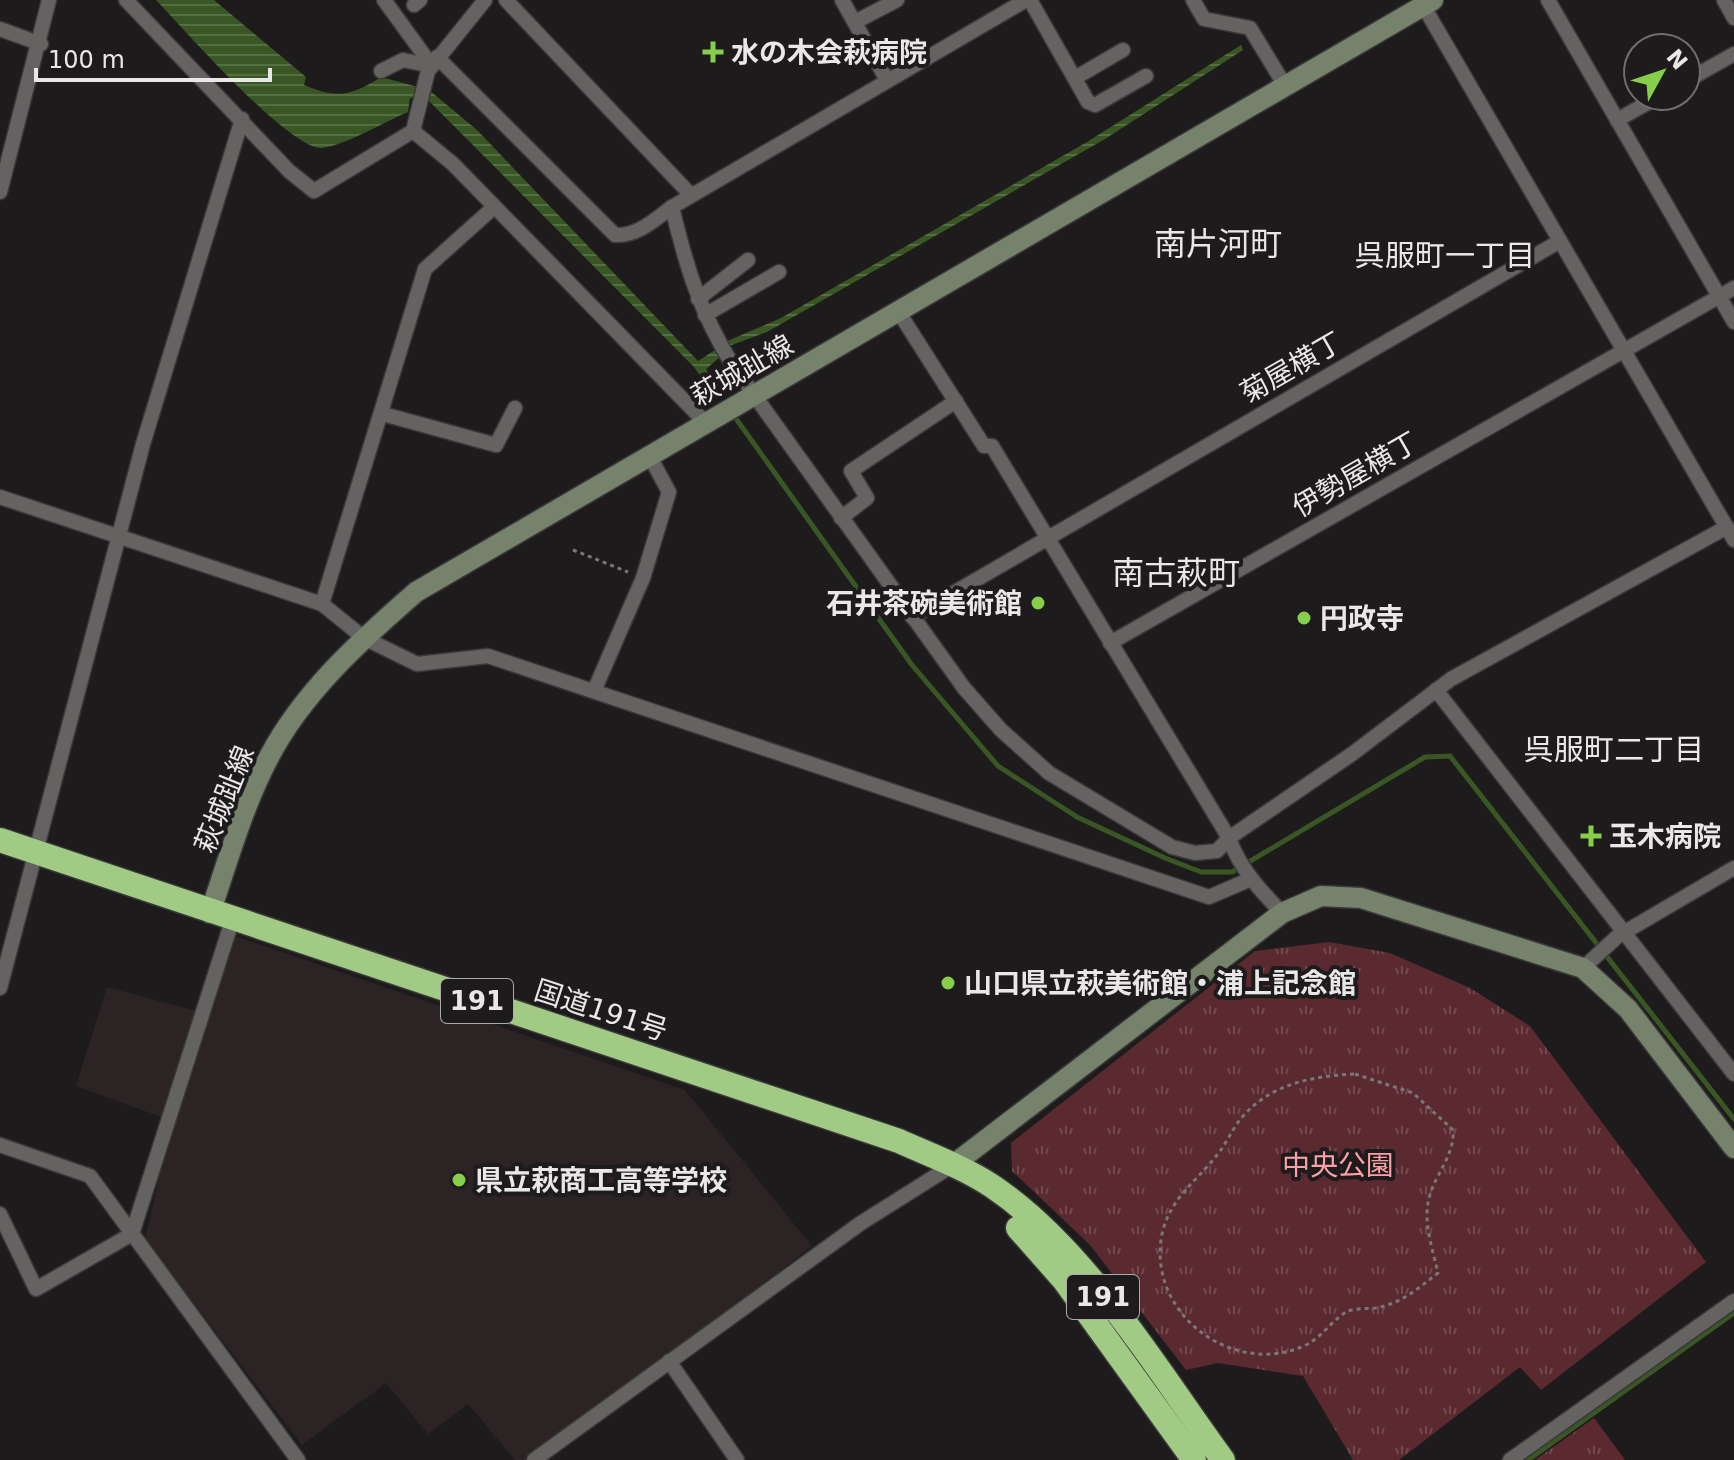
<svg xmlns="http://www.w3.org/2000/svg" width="1734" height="1460" viewBox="0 0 1734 1460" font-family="'DejaVu Sans','Noto Sans JP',sans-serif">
<defs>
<pattern id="park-tufts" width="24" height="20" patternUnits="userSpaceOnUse" patternTransform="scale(2)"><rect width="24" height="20" fill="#5b2930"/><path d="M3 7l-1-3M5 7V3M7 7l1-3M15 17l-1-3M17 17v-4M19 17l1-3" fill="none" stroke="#73484e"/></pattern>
<pattern id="water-rules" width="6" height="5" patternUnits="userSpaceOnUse" patternTransform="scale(2)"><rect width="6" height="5" fill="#3a5624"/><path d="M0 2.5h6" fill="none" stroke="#566e44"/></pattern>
</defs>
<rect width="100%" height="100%" fill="#1e1b1c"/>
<path fill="#2c2324" d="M 235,936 L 685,1090 L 812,1246 L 533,1460 L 515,1460 L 468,1404 L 428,1434 L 386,1383 L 302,1445 L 145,1239 L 172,1121 L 76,1086 L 107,987 L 207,1014 Z"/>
<g fill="url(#park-tufts)">
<path d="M 1329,942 L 1390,953 L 1470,988 L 1530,1026 L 1706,1262 L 1541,1390 L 1520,1367 L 1399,1460 L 1353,1460 L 1303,1376 L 1218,1363 L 1186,1370 L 1090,1245 L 1012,1171 L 1011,1143 L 1255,951 Z"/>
<path d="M 1594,1418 L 1625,1460 L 1535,1460 Z"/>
</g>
<g fill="url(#water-rules)">
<path d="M 156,0 L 214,0 L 306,77 L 304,85 C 337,99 351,96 381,77 L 429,90 L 477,130 L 698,361 L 715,350 L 720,357 L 706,369 L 723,393 L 717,399 L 694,367 L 428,100 L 410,98 L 408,112 C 384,122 348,144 323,148 C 292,153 181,26 156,0 Z"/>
<path d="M 1241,45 L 1243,50 L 1105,139 L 767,332 L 729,346 L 725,342 L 781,318 L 1087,142 Z"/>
</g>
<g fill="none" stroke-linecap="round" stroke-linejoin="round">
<g stroke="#3a5624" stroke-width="5">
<path d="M 732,413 L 912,665 L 998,766 L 1077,817 L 1165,858 L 1201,872 L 1232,872 L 1425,757 L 1450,756 L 1734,1119"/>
<path d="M 1528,1460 L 1734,1313"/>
</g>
<defs>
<g id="street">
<path d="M 126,0 L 289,171 L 314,191 L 413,131 L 428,71 L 485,0"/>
<path d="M 384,0 L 432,66"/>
<path d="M 506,0 L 690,194"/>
<path d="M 842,0 L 887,80"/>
<path d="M 1026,0 L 672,207 C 686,266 700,312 732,364 L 964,688 L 1001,730 L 1049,773 L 1172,847 L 1195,853 L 1217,851 L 1229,838 L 1352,754 L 1451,679 L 1727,527"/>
<path d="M 1030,0 L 1088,102 L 1095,105 L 1146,76"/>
<path d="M 1193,0 L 1204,19 L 1250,28 L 1284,84"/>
<path d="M 1420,0 L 1734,540"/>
<path d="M 1548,0 L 1734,322"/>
<path d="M 1724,0 L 1734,18"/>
<path d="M 414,5 L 420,0"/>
<path d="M 855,22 L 897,0"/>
<path d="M 0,29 L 41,44"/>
<path d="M 437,57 L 615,235 C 638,236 654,220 672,207"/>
<path d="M 381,71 L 403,60 L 432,66"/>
<path d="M 1075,78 L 1123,50"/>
<path d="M 1686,81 L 1734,54"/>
<path d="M 1617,120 L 1660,96"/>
<path d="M 413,131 L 453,164 L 706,423"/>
<path d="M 0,192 L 49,0"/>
<path d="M 698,299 L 748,260"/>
<path d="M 898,311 L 984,446 L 992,446 L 1229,838 C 1240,869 1260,890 1282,913"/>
<path d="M 705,315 L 779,272"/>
<path d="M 383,414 L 496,445 L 515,408"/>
<path d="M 0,497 L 322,604 L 364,638 L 417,664 L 488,656 L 1209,897 L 1251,879"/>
<path d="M 841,518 L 867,498 L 851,471 L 956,401"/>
<path d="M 322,604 L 425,269 L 494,207"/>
<path d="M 912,617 L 1560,241"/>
<path d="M 1110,643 L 1734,288"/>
<path d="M 1436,690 L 1734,1074"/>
<path d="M 594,691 L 643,578 L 669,492 L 649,455"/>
<path d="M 1583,968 L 1618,936 L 1734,868"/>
<path d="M 0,988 L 143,444 L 242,119"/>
<path d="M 0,1145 L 90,1176 L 298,1460"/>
<path d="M 0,1214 L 36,1289 L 132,1234 L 232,921"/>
<path d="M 669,1361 L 737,1460"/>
<path d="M 534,1460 L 861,1223 L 953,1165"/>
<path d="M 1510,1460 L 1734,1301"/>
</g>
<g id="secondary">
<path d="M 210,913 C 228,861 243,806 269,757 C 303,692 361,640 416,592 L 1433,0"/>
<path d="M 953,1165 L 1282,913 L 1321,896 L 1361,898 L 1583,968 L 1628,1009 L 1734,1148"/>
</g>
<g id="highway">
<path d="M 0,840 L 899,1141 C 930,1155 963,1167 992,1186 C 1087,1250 1156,1369 1223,1460"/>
<path d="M 1018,1228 L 1064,1280 L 1194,1460"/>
</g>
</defs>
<use href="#street" stroke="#3a3838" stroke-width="17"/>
<use href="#secondary" stroke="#3a3838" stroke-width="23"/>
<use href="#highway" stroke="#3a3838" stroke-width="27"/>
<g stroke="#7a7778" stroke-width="3" stroke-dasharray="4 4" stroke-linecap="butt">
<path d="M 573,550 L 628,572"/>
<path d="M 1355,1074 L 1413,1093 L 1453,1130 C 1455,1157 1432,1177 1428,1203 C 1424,1225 1433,1251 1438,1273 C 1420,1287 1404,1301 1381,1307 C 1370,1310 1355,1307 1346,1312 C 1332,1321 1322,1336 1308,1344 C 1236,1380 1146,1315 1162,1234 C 1170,1198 1196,1182 1217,1155 C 1227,1143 1233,1127 1244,1115 C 1273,1083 1314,1076 1355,1074 Z"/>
</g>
<use href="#street" stroke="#656262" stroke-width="14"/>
<use href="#secondary" stroke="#77826c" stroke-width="20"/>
<use href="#highway" stroke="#a1cb84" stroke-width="24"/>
</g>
<g fill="#87cf4b" stroke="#1e1b1c" stroke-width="3">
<path d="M709 40h8v8h8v8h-8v8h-8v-8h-8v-8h8z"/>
<circle cx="1038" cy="603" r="8"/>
<circle cx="1304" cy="618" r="8"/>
<path d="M1587 824h8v8h8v8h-8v8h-8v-8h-8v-8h8z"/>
<circle cx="948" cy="983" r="8"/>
<circle cx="459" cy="1180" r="8"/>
</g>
<g text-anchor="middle" stroke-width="8" stroke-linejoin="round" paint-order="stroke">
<g fill="#1e1b1c" stroke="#acaaaa" stroke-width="2">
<rect x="441" y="979" width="72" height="44" rx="6"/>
<rect x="1067" y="1275" width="72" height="44" rx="6"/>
</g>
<g font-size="26" font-weight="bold" fill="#e9e7e7">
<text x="477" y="1010">191</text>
<text x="1103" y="1306">191</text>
</g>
<g font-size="28" font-weight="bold" fill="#e9e7e7" stroke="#1e1b1c" text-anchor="start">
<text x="731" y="62">水の木会萩病院</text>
<text x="1022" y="613" text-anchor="end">石井茶碗美術館</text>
<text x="1320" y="628">円政寺</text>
<text x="1609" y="846">玉木病院</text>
<text x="964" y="993">山口県立萩美術館・浦上記念館</text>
<text x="475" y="1190">県立萩商工高等学校</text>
</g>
<g font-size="28" fill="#e9e7e7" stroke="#1e1b1c">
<text transform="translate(1291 367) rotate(-30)" y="10">菊屋横丁</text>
<text transform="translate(742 370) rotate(-30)" y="10">萩城趾線</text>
<text transform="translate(1355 474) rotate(-30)" y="10">伊勢屋横丁</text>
<text transform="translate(224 799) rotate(-68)" y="10">萩城趾線</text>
<text transform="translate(601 1010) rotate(18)" y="10">国道191号</text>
</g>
<g font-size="28" fill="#ffa0a9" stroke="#1e1b1c">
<text x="1338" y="1175">中央公園</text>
</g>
<g font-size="30" fill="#e9e7e7" stroke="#1e1b1c">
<text x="1445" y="266">呉服町一丁目</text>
<text x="1614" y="760">呉服町二丁目</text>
</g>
<g font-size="32" fill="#e9e7e7" stroke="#1e1b1c">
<text x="1218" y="255">南片河町</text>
<text x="1176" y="584">南古萩町</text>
</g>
</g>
<g transform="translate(1662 72) rotate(50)"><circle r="38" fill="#1e1b1c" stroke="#6f6d6d" stroke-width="2"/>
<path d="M0-6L14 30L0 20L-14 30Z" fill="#87cf4b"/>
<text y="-12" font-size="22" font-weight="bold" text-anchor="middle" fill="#e9e7e7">N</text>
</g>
<path d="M36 68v12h234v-12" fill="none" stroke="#e9e7e7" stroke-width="4"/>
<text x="48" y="68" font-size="24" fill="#e9e7e7" stroke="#1e1b1c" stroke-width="6" paint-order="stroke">100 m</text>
</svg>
